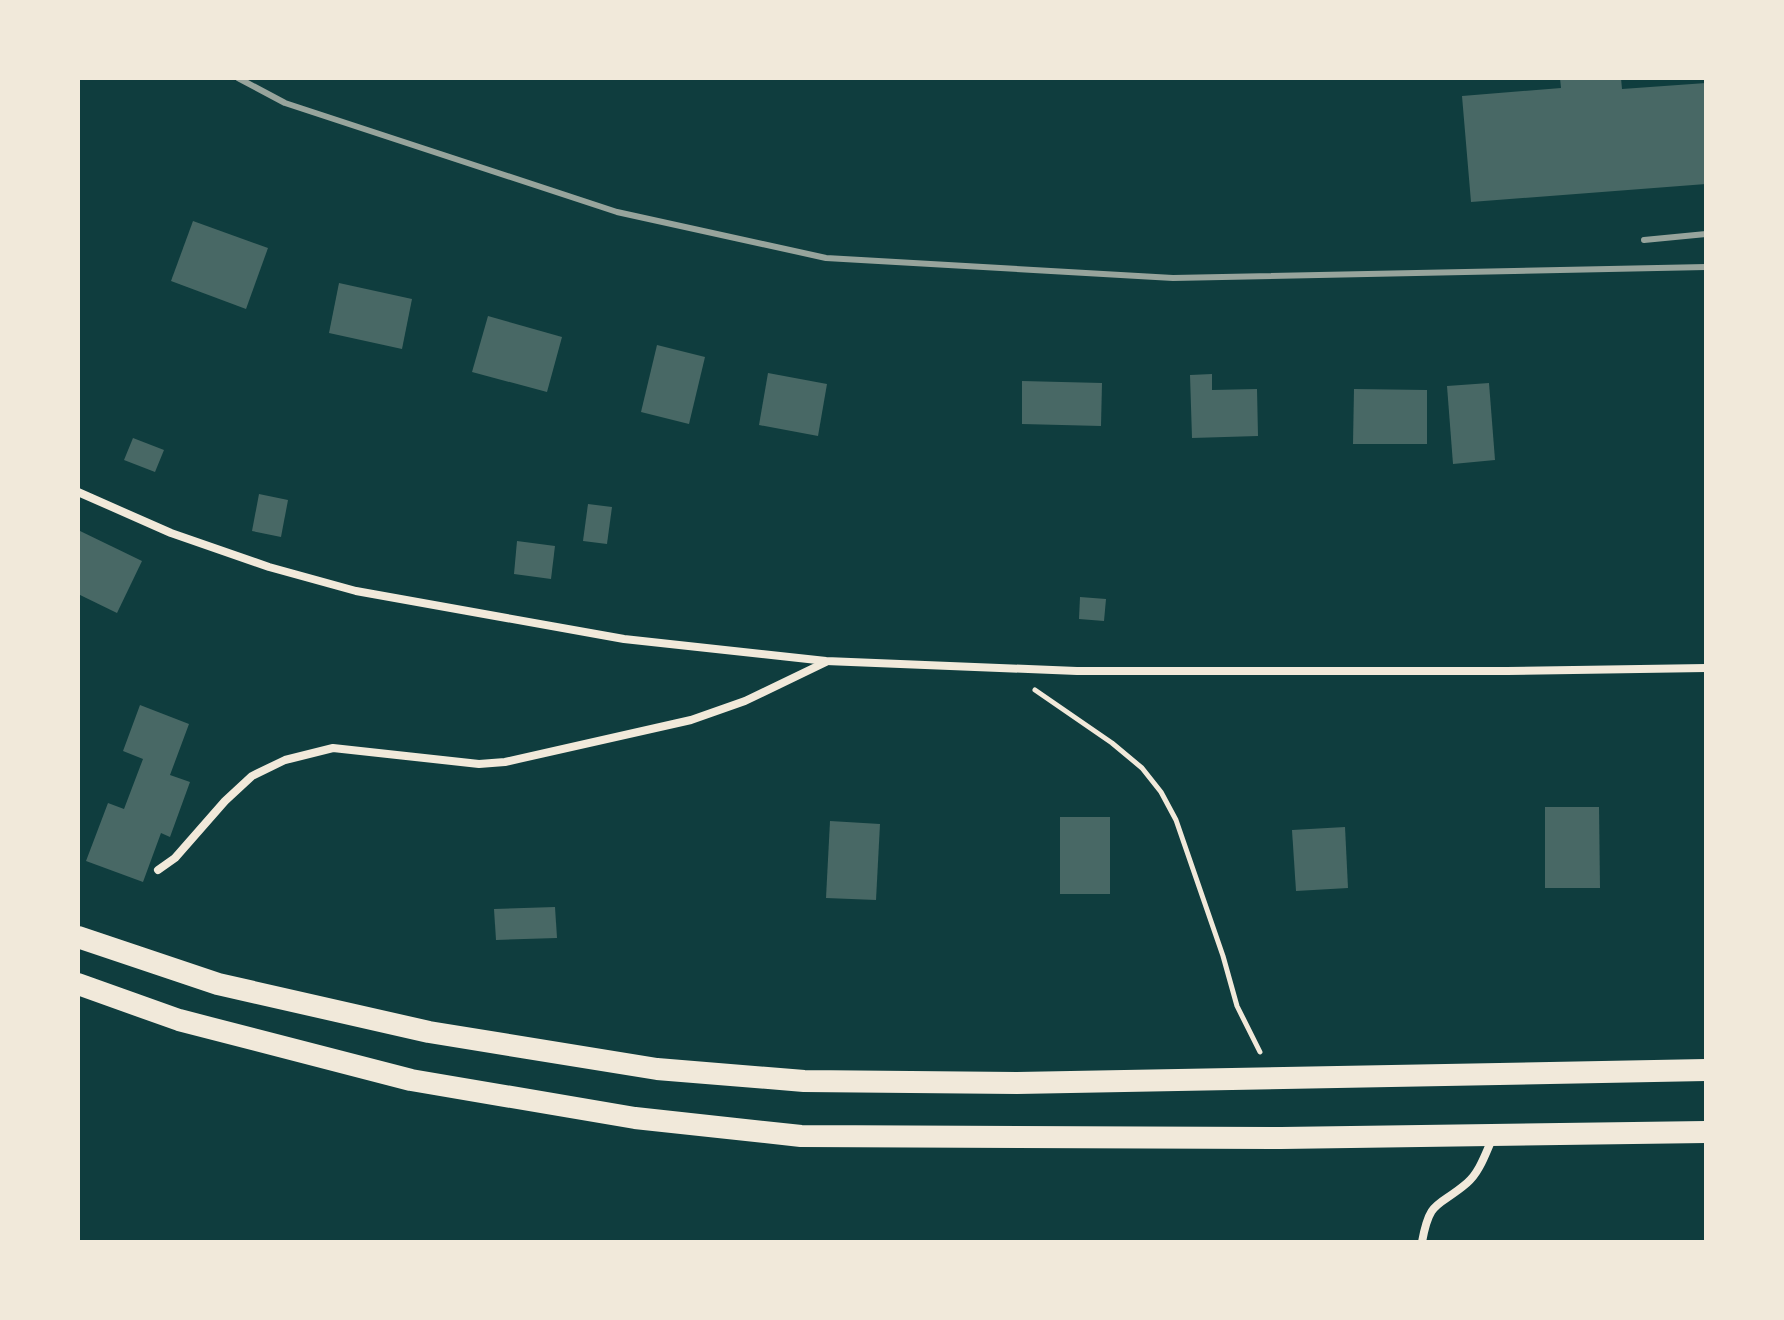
<svg xmlns="http://www.w3.org/2000/svg" width="1784" height="1320" viewBox="0 0 1784 1320" font-family="'DejaVu Sans',sans-serif">
<rect width="100%" height="100%" fill="#0f3d3e"/>
<g fill="#486865">
<path d="M 1560,78 L 1621,78 L 1622,89 L 1706,83 L 1706,184 L 1471,202 L 1462,96 L 1561,88 Z"/>
<path d="M 193,221 L 268,248 L 246,309 L 171,281 Z"/>
<path d="M 339,283 L 412,299 L 402,349 L 329,333 Z"/>
<path d="M 488,316 L 562,337 L 547,392 L 472,372 Z"/>
<path d="M 657,345 L 705,357 L 689,424 L 641,412 Z"/>
<path d="M 768,373 L 827,384 L 818,436 L 759,425 Z"/>
<path d="M 1212,374 L 1212,390 L 1257,389 L 1258,436 L 1192,438 L 1190,375 Z"/>
<path d="M 1022,381 L 1102,383 L 1101,426 L 1022,424 Z"/>
<path d="M 1489,383 L 1495,460 L 1453,464 L 1447,386 Z"/>
<path d="M 1354,389 L 1427,390 L 1427,444 L 1353,444 Z"/>
<path d="M 133,438 L 164,450 L 155,472 L 124,460 Z"/>
<path d="M 259,494 L 288,500 L 281,537 L 252,531 Z"/>
<path d="M 588,504 L 612,507 L 607,544 L 583,541 Z"/>
<path d="M 78,530 L 142,561 L 117,613 L 78,594 Z"/>
<path d="M 517,541 L 555,546 L 551,579 L 514,574 Z"/>
<path d="M 1080,597 L 1106,599 L 1104,621 L 1079,619 Z"/>
<path d="M 140,705 L 189,724 L 170,775 L 190,782 L 170,837 L 161,833 L 143,882 L 86,861 L 108,803 L 124,809 L 143,759 L 123,751 Z"/>
<path d="M 1545,807 L 1599,807 L 1600,888 L 1545,888 Z"/>
<rect x="1060" y="817" width="50" height="77"/>
<path d="M 830,821 L 880,824 L 876,900 L 826,898 Z"/>
<path d="M 1345,827 L 1348,888 L 1296,891 L 1292,830 Z"/>
<path d="M 555,907 L 557,938 L 496,940 L 494,909 Z"/>
</g>
<g fill="none" stroke-linecap="round" stroke-linejoin="round">
<path stroke="#f1e9da" stroke-width="5" d="M 1035,690 L 1112,743 L 1142,768 L 1161,792 L 1176,820 L 1223,956 L 1237,1006 L 1260,1052"/>
<g stroke="#f1e9da" stroke-width="8">
<path d="M 78,492 L 171,533 L 269,567 L 356,591 L 624,639 L 826,661 L 1077,671 L 1507,671 L 1706,668"/>
<path d="M 158,870 L 175,858 L 225,801 L 252,776 L 285,760 L 333,748 L 479,764 L 505,762 L 691,720 L 745,701 L 826,662"/>
<path d="M 1422,1242 C 1430,1198 1438,1208 1467,1183 C 1480,1172 1486,1152 1493,1137"/>
</g>
<g stroke="#f1e9da" stroke-width="22">
<path d="M 78,937 L 218,984 L 429,1032 L 657,1069 L 804,1081 L 1017,1083 L 1706,1070"/>
<path d="M 78,984 L 179,1020 L 411,1080 L 635,1118 L 801,1136 L 1281,1138 L 1706,1132"/>
</g>
<g stroke="#97a49c" stroke-width="6">
<path d="M 238,78 L 285,103 L 617,212 L 826,258 L 1173,278 L 1706,267"/>
<path d="M 1644,240 L 1706,234"/>
</g>
</g>
<rect width="1784" height="1320" fill="none" stroke="#f1e9da" stroke-width="160"/>
</svg>
